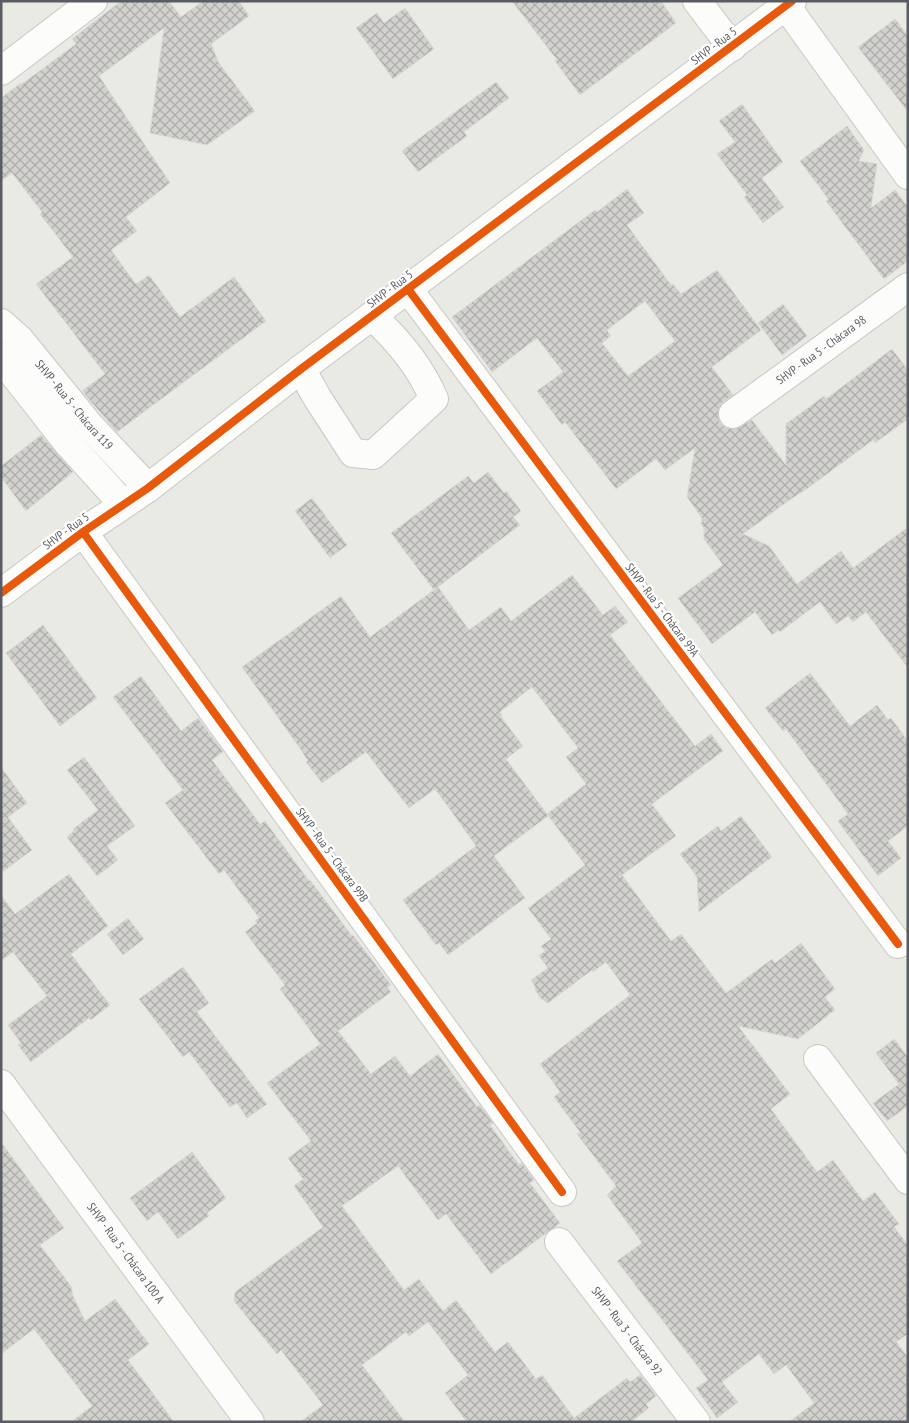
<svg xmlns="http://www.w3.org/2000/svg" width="909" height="1423" viewBox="0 0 909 1423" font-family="'PT Sans Narrow',sans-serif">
<defs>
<pattern id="building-cross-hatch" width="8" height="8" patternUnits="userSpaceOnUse" patternTransform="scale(1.25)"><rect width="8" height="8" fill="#d2d1ce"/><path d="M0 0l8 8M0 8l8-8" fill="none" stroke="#adadab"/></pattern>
</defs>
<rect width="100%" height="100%" fill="#eaeae4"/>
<g fill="url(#building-cross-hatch)" stroke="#dad9d3" fill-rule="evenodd">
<path d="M 121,1 L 169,1 L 181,17 L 203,1 L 239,1 L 249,16 L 211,44 L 219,63 L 255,111 L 207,145 L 150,133 L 164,28 L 99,76 L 170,183 L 126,217 L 137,231 L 111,250 L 136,284 L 149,275 L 180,317 L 234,277 L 266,321 L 117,432 L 82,391 L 105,374 L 36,284 L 73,257 L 40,214 L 42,212 L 12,173 L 1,181 L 1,98 L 21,83 L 22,84 L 76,44 L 72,39 Z"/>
<path d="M 512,1 L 661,1 L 676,23 L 580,95 L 555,61 L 557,60 Z"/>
<path d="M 405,8 L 434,49 L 393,79 L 356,28 L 377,13 L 384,23 Z"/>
<path d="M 895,19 L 908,36 L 908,112 L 858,47 Z"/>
<path d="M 496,82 L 509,98 L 464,132 L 467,136 L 418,172 L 402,151 Z"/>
<path d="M 742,104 L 783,162 L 762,178 L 784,207 L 763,223 L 744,197 L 747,195 L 717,154 L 735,142 L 719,121 Z"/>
<path d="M 847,126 L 864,150 L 859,161 L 877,164 L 871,208 L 895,190 L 908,207 L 908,261 L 884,279 L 826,201 L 829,200 L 800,161 Z"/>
<path d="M 627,189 L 644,213 L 627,225 L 671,285 L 673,284 L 681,294 L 717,270 L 761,330 L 712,367 L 733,395 L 723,402 L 719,408 L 718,416 L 720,423 L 726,428 L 735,429 L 752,420 L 786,465 L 786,424 L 824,396 L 826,399 L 892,349 L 908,370 L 908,419 L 875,443 L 873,440 L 808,488 L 791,499 L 743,534 L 769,546 L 797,584 L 841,551 L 853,568 L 908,527 L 908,668 L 866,612 L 853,622 L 848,616 L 836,624 L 820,602 L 780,632 L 779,630 L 772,635 L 755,612 L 712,644 L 678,598 L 723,565 L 704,539 L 704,528 L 701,524 L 702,518 L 687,497 L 695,448 L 665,470 L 656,459 L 616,489 L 565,422 L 562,425 L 537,391 L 563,372 L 537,338 L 492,372 L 452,317 L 595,210 L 597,212 ZM 645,301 L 675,341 L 628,376 L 602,343 L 611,336 L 607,330 Z"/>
<path d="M 783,304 L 807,336 L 782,355 L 758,323 Z"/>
<path d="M 41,435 L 73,472 L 26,511 L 1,477 L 1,466 Z"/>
<path d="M 488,472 L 504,493 L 506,491 L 521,511 L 513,517 L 520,525 L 434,590 L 391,533 L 468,476 L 474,483 Z"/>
<path d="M 312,498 L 347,545 L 330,558 L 295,511 Z"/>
<path d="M 572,575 L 603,615 L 615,606 L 628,622 L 610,635 L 695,746 L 711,734 L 723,751 L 652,804 L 676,836 L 622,875 L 671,941 L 681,934 L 726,993 L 772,959 L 775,963 L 801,943 L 835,989 L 825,997 L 835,1010 L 798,1039 L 738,1026 L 790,1094 L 771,1109 L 817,1172 L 833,1160 L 863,1201 L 875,1192 L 899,1224 L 894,1227 L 908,1245 L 908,1334 L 896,1342 L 908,1357 L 908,1422 L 789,1422 L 814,1403 L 786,1365 L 774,1374 L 759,1354 L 722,1382 L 738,1402 L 717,1418 L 696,1388 L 708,1380 L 617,1261 L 642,1243 L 607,1195 L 616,1186 L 577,1134 L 580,1132 L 554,1097 L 560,1092 L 540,1064 L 630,995 L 606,962 L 593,972 L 592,970 L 548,1003 L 540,998 L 535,989 L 535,986 L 531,980 L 548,968 L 539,956 L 545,951 L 541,946 L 551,939 L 528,908 L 585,865 L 547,814 L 548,816 L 494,856 L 525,898 L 448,955 L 439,943 L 436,945 L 403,900 L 476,846 L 449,808 L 435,789 L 409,808 L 366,752 L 322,783 L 306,762 L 308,761 L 299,747 L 242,667 L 341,596 L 370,637 L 438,587 L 469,630 L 501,607 L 511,621 ZM 532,687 L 578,748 L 566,757 L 586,784 L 547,814 L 506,759 L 523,746 L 501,717 L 502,715 L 500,712 Z"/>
<path d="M 43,625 L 97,698 L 60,726 L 6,653 Z"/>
<path d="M 810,673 L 850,726 L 877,705 L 888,720 L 891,718 L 908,741 L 908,826 L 888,841 L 901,858 L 878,876 L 838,821 L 848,814 L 786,729 L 783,731 L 765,708 Z"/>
<path d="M 141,676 L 181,731 L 198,718 L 223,752 L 212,760 L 260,824 L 265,821 L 309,881 L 310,880 L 352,936 L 353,935 L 391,985 L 387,987 L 391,992 L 338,1031 L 371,1074 L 395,1056 L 410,1076 L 438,1054 L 477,1107 L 479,1105 L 493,1123 L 490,1125 L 519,1165 L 522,1163 L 534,1180 L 530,1183 L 560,1223 L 491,1274 L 446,1214 L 438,1220 L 398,1166 L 342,1206 L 404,1290 L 419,1279 L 443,1311 L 456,1300 L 495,1352 L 508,1342 L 536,1379 L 542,1375 L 574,1418 L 627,1378 L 630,1382 L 640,1375 L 656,1396 L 646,1404 L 649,1408 L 631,1422 L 467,1422 L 445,1393 L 468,1375 L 428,1322 L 409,1336 L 406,1332 L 362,1365 L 405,1422 L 300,1422 L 323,1405 L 281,1350 L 277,1354 L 234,1301 L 235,1292 L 323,1227 L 294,1186 L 303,1179 L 288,1158 L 311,1141 L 267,1083 L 320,1044 L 280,989 L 285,985 L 245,932 L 257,923 L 255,921 L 259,918 L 224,870 L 219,874 L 165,803 L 183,790 L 113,697 Z"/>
<path d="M 84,757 L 135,826 L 107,846 L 118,860 L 97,876 L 67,837 L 74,831 L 73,829 L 98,810 L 67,770 Z"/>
<path d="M 1,767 L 27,803 L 8,817 L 32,850 L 1,873 Z"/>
<path d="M 741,816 L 772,857 L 699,912 L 697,877 L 680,854 L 718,826 L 721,831 Z"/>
<path d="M 69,874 L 108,926 L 71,954 L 110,1005 L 91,1020 L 89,1018 L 31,1062 L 18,1045 L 21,1043 L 8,1025 L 47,996 L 13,952 L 1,961 L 1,895 L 15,914 Z"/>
<path d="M 128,918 L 144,939 L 123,955 L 107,934 Z"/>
<path d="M 183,967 L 209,1003 L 197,1012 L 267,1104 L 247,1118 L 237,1103 L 230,1107 L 189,1052 L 183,1057 L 139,999 Z"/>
<path d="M 894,1039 L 908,1057 L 908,1106 L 887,1121 L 873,1103 L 899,1084 L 876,1053 Z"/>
<path d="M 1,1142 L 64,1228 L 40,1245 L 71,1286 L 73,1296 L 85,1321 L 115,1299 L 149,1344 L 128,1360 L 174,1422 L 71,1422 L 92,1406 L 34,1329 L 1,1354 Z"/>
<path d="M 192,1152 L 226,1198 L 207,1213 L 209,1216 L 178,1239 L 158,1212 L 147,1221 L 130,1198 Z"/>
</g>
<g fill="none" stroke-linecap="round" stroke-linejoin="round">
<defs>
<g id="minor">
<path d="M 697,1 L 732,47"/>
<path d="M 786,6 L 908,175"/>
<path d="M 1,71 L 93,1"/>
<path d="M 408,289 L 898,944"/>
<path id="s1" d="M 1,323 L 20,340 L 90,426 L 148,488"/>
<path d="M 1,358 L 67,442 L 123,504"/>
<path d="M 301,369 L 318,399 L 353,453 L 373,455 L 434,399 C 421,368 397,339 372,316"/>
<path id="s2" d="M 733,414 L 908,287"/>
<path d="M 83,532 L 562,1192"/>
<path d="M 1,593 L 83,532 L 148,488 L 301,369 L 792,1"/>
<path d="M 818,1059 L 908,1180"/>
<path id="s3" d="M 1,1084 L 250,1422"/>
<path id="s4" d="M 559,1242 L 696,1422"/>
</g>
</defs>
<use href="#minor" stroke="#c7c7c7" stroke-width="30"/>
<use href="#minor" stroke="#fcfcfb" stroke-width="28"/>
<defs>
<g id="cycleway">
<path d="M 408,289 L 898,944"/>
<path d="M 83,532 L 562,1192"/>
<path d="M 1,593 L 83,532 L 148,488 L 301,369 L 792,1"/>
</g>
</defs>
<use href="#cycleway" stroke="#fff" stroke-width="11"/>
<use href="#cycleway" stroke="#e8590c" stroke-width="8"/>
</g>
<g text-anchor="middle" stroke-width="4.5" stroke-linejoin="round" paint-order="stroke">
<g font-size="12" fill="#595c63" stroke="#fff">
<text transform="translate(714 46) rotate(-37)" y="4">SHVP - Rua 5</text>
<text transform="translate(390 289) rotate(-37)" y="4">SHVP - Rua 5</text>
<text dy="4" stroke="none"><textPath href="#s2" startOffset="109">SHVP - Rua 5 - Chácara 98</textPath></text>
<text dy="4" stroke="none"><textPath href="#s1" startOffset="110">SHVP - Rua 5 - Chácara 119</textPath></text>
<text transform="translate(66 531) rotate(-36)" y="4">SHVP - Rua 5</text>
<text transform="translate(662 610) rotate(53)" y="4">SHVP - Rua 5 - Chácara 99A</text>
<text transform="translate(332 855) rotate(54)" y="4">SHVP - Rua 5 - Chácara 99B</text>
<text dy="4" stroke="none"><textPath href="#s3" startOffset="210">SHVP - Rua 5 - Chácara 100 A</textPath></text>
<text dy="4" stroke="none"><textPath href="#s4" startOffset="112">SHVP - Rua 3 - Chácara 92</textPath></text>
</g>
</g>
<rect width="909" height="1423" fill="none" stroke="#595c63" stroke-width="5"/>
</svg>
